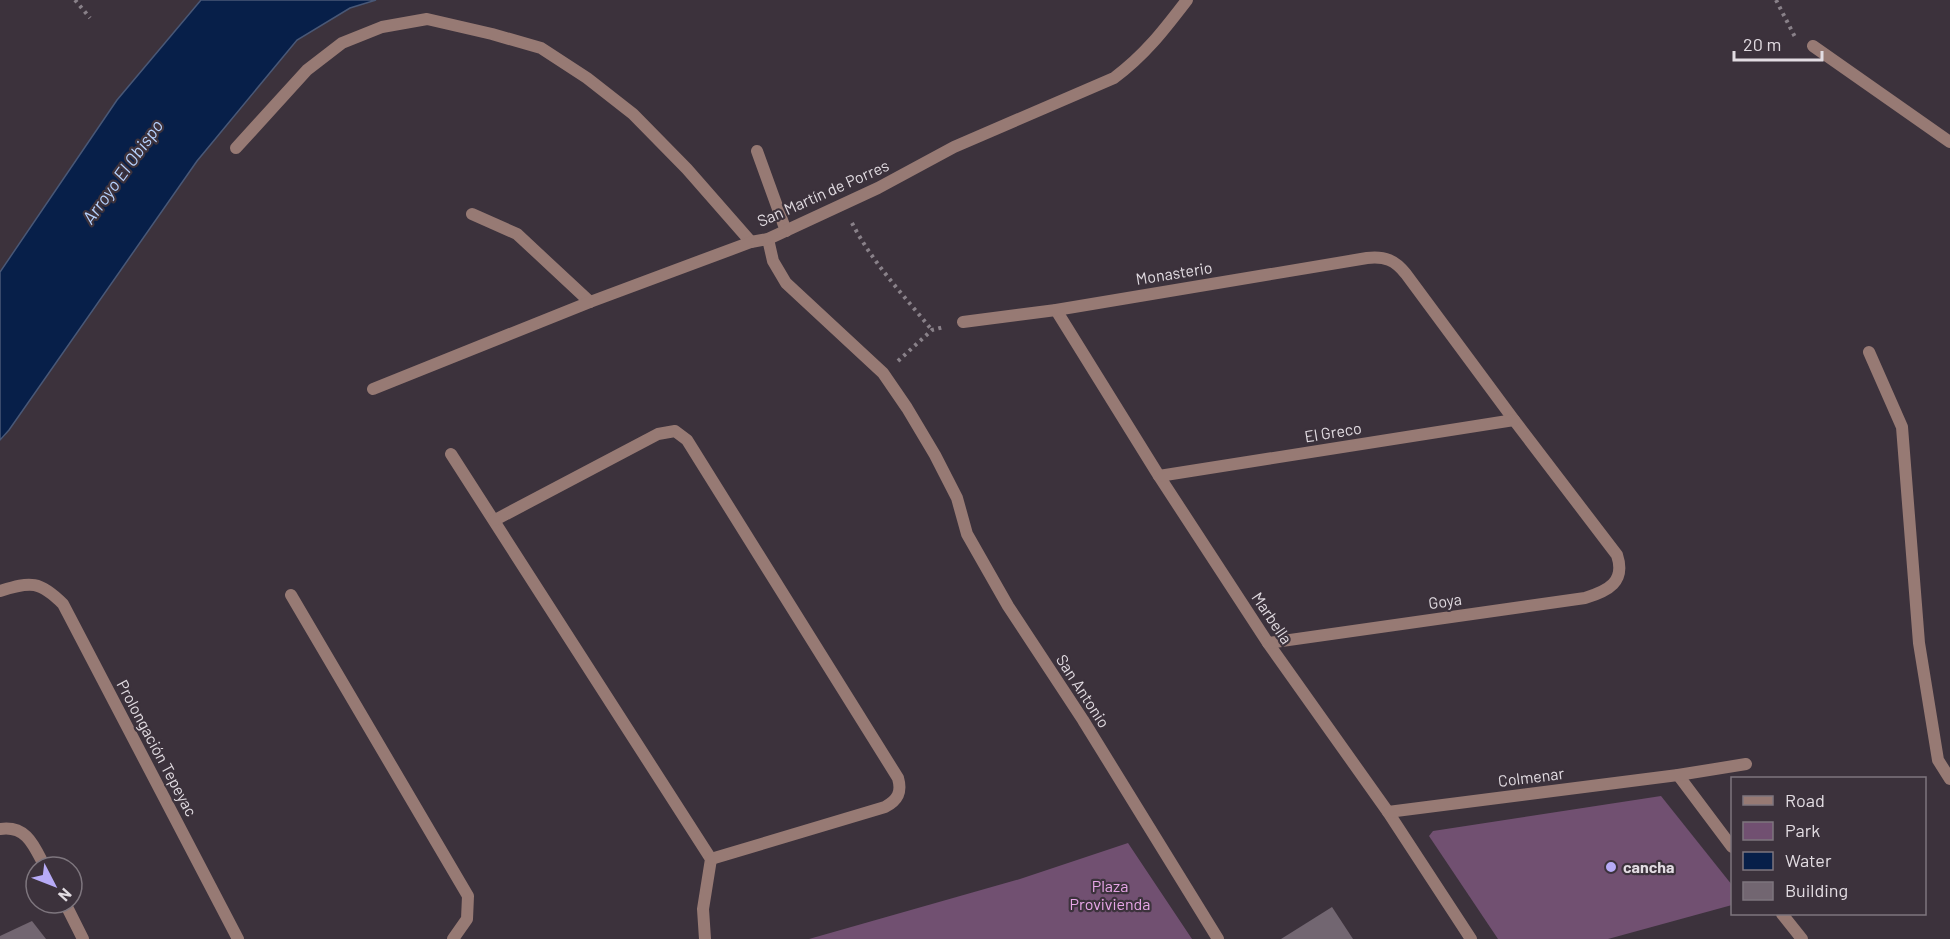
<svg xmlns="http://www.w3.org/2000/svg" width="1950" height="939" viewBox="0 0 1950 939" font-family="Barlow,sans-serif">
<rect width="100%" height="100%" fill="#3c323c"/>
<g fill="#715071">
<path d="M 1661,796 L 1732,885 L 1732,905 L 1608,939 L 1498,939 L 1429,836 L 1433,831 Z"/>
<path d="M 1128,843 L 1192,939 L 809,939 L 1020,879 Z"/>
</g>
<path fill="#071f49" stroke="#495877" stroke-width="1.5" d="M 201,0 L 376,0 L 350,8 L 297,40 L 197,161 L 9,430 L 0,440 L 0,272 L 117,100 Z"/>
<g fill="#726671">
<path d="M 1332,907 L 1353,939 L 1281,939 Z"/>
<path d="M 32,921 L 46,939 L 0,939 L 0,936 Z"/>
</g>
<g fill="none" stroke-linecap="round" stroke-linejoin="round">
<g stroke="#898189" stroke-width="4" stroke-dasharray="3 4.5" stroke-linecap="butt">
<path d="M 75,0 L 90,18"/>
<path d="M 1776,0 L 1795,37"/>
<path d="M 852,223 C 872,262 904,296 932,330"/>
<path d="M 898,361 L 932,330 L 944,327"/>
</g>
<g stroke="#977a74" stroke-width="12">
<path d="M 757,151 L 786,231"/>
<path d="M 1869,352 L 1902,427 L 1919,643 L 1938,760 L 1950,779"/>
</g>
<g stroke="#977a74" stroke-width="12">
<path d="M 1813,46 L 1950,142"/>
<path d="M 236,148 L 307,70 L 342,43 L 382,27 L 427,19 L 492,34 L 541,48 L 587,78 L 633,114 L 687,169 L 751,242"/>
<path d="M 472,214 L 517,234 L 590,302"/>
<path d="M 768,239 L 773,261 L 786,283 L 883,373 L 907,408 L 935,455 L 957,498 L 967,534 L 1008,606 L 1083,720 L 1218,939"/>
<path d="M 1056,310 L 1159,476 L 1268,643 L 1388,812 L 1471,939"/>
<path d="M 963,322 L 1056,310 L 1367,258 C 1385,256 1395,260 1406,274 L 1514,420 L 1617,555 C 1626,582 1608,591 1585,598 L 1268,643"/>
<path d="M 373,389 L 590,302 L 751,242 L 768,239 L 878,188 L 954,147 L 1114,78 C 1145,55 1164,30 1187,0"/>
<path d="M 451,454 L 711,859 L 703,909 L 705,939"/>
<path d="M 1159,476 L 1514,420"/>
<path d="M 495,520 L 658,434 L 675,431 L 687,440 L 898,778 C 902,792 898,800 885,807 L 711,859"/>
<path d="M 0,591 C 31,581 40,581 63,604 L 238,939"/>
<path d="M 291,595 L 468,896 L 467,919 L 453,939"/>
<path d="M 1678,775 L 1732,847"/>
<path d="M 1388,812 L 1678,775 L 1746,764"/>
<path d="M 0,829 C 27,825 34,846 45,867"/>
<path d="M 65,903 L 83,939"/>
<path d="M 1782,914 L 1802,939"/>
</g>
</g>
<circle fill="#b7abf7" stroke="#3c323c" stroke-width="2" cx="1611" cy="867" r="6"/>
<g text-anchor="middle" stroke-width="4.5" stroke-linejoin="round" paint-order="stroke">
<g font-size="16" fill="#e2dce2" stroke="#3c323c">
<text transform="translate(823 193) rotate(-24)" y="6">San Martín de Porres</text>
<text transform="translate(1174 273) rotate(-9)" y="6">Monasterio</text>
<text transform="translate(1333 432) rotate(-9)" y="6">El Greco</text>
<text transform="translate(1445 601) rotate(-8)" y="6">Goya</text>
<text transform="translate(1272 618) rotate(56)" y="6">Marbella</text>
<text transform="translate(1083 691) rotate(57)" y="6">San Antonio</text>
<text transform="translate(157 748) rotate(62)" y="6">Prolongación Tepeyac</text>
<text transform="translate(1531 777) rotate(-7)" y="6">Colmenar</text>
</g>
<g font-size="16" font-weight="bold" fill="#e2dce2" stroke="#3c323c" text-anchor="start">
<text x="1623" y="873">cancha</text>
</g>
<g font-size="16" fill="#e7a6e7" stroke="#3c323c">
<text x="1110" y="892">Plaza<tspan x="1110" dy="18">Provivienda</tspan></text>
</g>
<g font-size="18" font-style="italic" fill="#b6d1fd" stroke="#3c323c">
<text transform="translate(123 172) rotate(-54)" y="6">Arroyo El Obispo</text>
</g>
</g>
<rect x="1731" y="777" width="195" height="138" fill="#3c323c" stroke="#7e767e" stroke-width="1.5"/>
<rect x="1743" y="796" width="30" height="9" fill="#977a74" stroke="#7e767e" stroke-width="1.5"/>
<text x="1785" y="807" font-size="18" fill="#e2dce2">Road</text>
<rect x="1743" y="822" width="30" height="18" fill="#715071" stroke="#7e767e" stroke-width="1.5"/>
<text x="1785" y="837" font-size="18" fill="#e2dce2">Park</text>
<rect x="1743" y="852" width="30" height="18" fill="#071f49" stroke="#7e767e" stroke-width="1.5"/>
<text x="1785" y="867" font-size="18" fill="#e2dce2">Water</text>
<rect x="1743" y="882" width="30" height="18" fill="#726671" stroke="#7e767e" stroke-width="1.5"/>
<text x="1785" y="897" font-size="18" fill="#e2dce2">Building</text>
<g transform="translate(54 885) rotate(132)"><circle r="28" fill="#3c323c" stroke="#7e767e" stroke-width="1.5"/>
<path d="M0-4.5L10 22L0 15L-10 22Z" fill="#b7abf7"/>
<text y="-9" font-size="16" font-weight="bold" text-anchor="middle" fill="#e2dce2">N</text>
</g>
<path d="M1734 51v9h88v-9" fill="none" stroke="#e2dce2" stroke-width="3"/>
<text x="1743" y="51" font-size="18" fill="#e2dce2" stroke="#3c323c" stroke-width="4.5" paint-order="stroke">20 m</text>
</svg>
